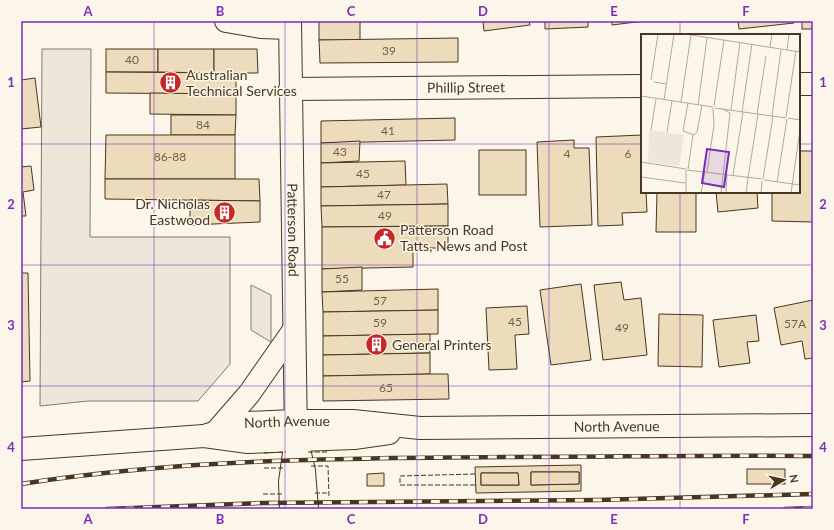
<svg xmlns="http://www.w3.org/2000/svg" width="834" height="530" viewBox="0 0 834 530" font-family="Lato,sans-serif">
<rect width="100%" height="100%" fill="#fbf6e9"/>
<g fill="#ede7d9" stroke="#887966">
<path d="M 42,49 L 91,49 L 90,237 L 230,237 L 230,364 L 198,401 L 88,401 L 40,406 Z"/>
<path d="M 251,285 L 271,295 L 271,342 L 251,330 Z"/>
</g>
<g fill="#ecdcbc" stroke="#4a3520" fill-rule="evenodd">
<rect x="319" y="21" width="41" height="19"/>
<path d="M 483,21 L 529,21 L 530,25 L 484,31 Z"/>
<path d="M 545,21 L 588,21 L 588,27 L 545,29 Z"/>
<path d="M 612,21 L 644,21 L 612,25 Z"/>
<path d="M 738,21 L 793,21 L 794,23 L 739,29 Z"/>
<rect x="802" y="21" width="11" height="8"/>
<path d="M 458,38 L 458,62 L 320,63 L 319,40 Z"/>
<rect x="106" y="49" width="52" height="23"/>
<path d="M 158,49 L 214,49 L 214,73 L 158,72 Z"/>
<path d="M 214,49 L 257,49 L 258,73 L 214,73 Z"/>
<path d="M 106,72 L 236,73 L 236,94 L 106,93 Z"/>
<path d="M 35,78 L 41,127 L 21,129 L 21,80 Z"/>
<path d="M 150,93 L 236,94 L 236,115 L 150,114 Z"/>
<path d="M 171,115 L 236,115 L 235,135 L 171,135 Z"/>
<path d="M 455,118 L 455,140 L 321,143 L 321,121 Z"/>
<path d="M 106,135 L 235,135 L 235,179 L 105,179 Z"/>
<path d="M 642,135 L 642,192 L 646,192 L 647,212 L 622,213 L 623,225 L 598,226 L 596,137 Z"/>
<path d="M 574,140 L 574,148 L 589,148 L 592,225 L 540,227 L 537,142 Z"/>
<path d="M 360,141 L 359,161 L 321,163 L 321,143 Z"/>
<rect x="479" y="150" width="47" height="45"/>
<path d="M 799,151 L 813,151 L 813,222 L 772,221 L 772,192 L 799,192 Z"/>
<path d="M 405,161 L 406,185 L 321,187 L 321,163 Z"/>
<path d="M 31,166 L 34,190 L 23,192 L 26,216 L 21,216 L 21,167 Z"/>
<path d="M 105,179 L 259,179 L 260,201 L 105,199 Z"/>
<path d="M 447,184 L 448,204 L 321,206 L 321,187 Z"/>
<path d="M 657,192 L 696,192 L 696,232 L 656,232 Z"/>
<path d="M 716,192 L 757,192 L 758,208 L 718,212 Z"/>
<path d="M 190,200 L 260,201 L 260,222 L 190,225 Z"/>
<path d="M 448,204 L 448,226 L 322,227 L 321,206 Z"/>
<path d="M 448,226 L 448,248 L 413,248 L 413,267 L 322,269 L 322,227 Z"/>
<path d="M 362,267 L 362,290 L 322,292 L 322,269 Z"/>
<path d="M 21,273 L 28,273 L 30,381 L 21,382 Z"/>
<path d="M 621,282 L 624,300 L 641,298 L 647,355 L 603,360 L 594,285 Z"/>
<path d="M 581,284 L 591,360 L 551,365 L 540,290 Z"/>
<path d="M 438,289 L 438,310 L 323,312 L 322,292 Z"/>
<path d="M 813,300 L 813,358 L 805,359 L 802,341 L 781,345 L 774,308 Z"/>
<path d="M 527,306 L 529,334 L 515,335 L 517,369 L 489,370 L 486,308 Z"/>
<path d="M 438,310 L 438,334 L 323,336 L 323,312 Z"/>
<path d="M 659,314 L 703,315 L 702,367 L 658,366 Z"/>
<path d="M 756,315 L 759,341 L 747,342 L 750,363 L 719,367 L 713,320 Z"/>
<path d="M 430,334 L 430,353 L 323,355 L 323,336 Z"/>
<path d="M 430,353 L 430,374 L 323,376 L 323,355 Z"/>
<path d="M 430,374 L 448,374 L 449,399 L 323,401 L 323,376 Z"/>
<path d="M 581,465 L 581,491 L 476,493 L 475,467 ZM 531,472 L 579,472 L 579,484 L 531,485 ZM 481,473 L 518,473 L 519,485 L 481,485 Z"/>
<rect x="747" y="469" width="38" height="15"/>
<path d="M 531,472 L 579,472 L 579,484 L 531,485 Z"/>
<path d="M 384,473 L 384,486 L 367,486 L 367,474 Z"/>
<path d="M 481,473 L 518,473 L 519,485 L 481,485 Z"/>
</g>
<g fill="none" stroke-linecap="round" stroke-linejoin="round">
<defs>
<g id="minor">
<path d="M 226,21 L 261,27 L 289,28"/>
<path id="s1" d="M 290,21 L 296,439 L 290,482 L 291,509"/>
<path d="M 799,84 L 813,84"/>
<path id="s2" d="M 290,89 L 642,86"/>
<path d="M 215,433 L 249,394 L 293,331"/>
<path id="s3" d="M 204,436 L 247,423 L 294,421 L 353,421 L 420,428 L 813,425"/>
<path d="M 21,449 L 204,436 L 248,442 L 354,438 L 389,433"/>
<path d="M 300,454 L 304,471 L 307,509"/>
</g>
</defs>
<use href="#minor" stroke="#4a3520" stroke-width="24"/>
<use href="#minor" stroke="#fbf6e9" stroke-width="22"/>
<defs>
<g id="rail">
<path d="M 21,484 C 181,459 344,458 506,457 C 608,457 711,455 813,456"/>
<path d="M 107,509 L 263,503 L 598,500 L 813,494"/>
<path d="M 785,509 L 813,508"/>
</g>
</defs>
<use href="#rail" stroke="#4a3520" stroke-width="4.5"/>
<use href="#rail" stroke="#fbf6e9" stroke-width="3" stroke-dasharray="9" stroke-linecap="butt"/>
<g stroke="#4a3520" stroke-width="1" stroke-dasharray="5 2" stroke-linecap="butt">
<path d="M 308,452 L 328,452"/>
<path d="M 264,453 L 286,452"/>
<path d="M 311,466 L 328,466 L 329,497"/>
<path d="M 264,468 L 283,468"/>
<path d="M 475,474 L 400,476 L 400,485 L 476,485"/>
<path d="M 315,493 L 329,493"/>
<path d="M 263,494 L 283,494"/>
</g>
</g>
<path fill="none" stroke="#7b2cbf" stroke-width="1" stroke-opacity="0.55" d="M 154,21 L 154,509M 285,21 L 285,509M 417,21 L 417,509M 549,21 L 549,509M 680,21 L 680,35M 21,144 L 642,144M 799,144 L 813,144M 680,192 L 680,509M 21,265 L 813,265M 21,386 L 813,386"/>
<defs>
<symbol id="building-disc" viewBox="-11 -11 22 22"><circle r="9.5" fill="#c62828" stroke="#fbf6e9"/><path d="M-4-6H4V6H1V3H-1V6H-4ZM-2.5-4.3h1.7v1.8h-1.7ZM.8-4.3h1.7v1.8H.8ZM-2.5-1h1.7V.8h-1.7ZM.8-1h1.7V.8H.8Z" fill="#fff"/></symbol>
<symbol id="civic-disc" viewBox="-11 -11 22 22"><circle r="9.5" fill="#c62828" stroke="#fbf6e9"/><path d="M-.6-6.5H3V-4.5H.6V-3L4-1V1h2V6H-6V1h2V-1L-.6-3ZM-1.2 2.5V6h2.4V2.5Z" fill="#fff"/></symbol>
</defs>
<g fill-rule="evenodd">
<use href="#building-disc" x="158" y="70" width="25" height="25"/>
<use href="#building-disc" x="212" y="200" width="25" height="25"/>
<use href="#civic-disc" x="372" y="226" width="25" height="25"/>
<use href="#building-disc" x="364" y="332" width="25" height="25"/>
</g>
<g text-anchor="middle" stroke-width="3" stroke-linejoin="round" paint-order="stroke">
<g font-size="12" fill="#725f47">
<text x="389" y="55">39</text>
<text x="132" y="64">40</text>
<text x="203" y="129">84</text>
<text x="388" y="135">41</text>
<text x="340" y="156">43</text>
<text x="567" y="158">4</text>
<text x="628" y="158">6</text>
<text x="170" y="161">86-88</text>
<text x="363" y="178">45</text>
<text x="384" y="199">47</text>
<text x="385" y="220">49</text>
<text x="342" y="283">55</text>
<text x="380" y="305">57</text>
<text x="515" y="326">45</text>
<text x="380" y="327">59</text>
<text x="795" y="328">57A</text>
<text x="622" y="332">49</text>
<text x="386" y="392">65</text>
</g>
<g font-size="14" fill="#4a3520" stroke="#fbf6e9" text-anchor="start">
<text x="186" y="80">Australian<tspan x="186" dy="16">Technical Services</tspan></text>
<text x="210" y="209" text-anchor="end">Dr. Nicholas<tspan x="210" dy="16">Eastwood</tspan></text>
<text x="400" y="235">Patterson Road<tspan x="400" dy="16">Tatts, News and Post</tspan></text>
<text x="392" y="350">General Printers</text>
</g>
<g font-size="14" fill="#4a3520" stroke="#fbf6e9">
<text dy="5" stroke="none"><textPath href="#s2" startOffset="176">Phillip Street</textPath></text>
<text dy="5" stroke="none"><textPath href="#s1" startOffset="209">Patterson Road</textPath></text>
<text dy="5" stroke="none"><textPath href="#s3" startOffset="85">North Avenue</textPath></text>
<text dy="5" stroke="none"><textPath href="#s3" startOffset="415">North Avenue</textPath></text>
</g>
</g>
<g transform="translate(641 34)">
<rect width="159" height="159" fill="#fbf6e9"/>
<path d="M 8,96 L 43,101 L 38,132 L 7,128 Z" fill="#ede6d9"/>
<path fill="none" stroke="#b4a999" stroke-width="1" d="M 44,0 L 159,18M 129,13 L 131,0M 146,16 L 148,0M 10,46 L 17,0M 13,48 L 26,50M 0,62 L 72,73M 23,66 L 33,0M 40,68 L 50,1M 47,69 L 42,97 L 53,101 L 56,98 L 61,71M 57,71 L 66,4M 73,72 L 83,6M 74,74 L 145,84M 90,76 L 99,8M 101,78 L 111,10M 116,80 L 125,22M 131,82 L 140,16M 145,83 L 155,17M 147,84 L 159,86M 10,96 L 15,65M 26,98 L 31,67M 0,128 L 45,135M 47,135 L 52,101M 45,136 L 45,159M 46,136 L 121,145M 66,138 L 73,91 L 72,74M 92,141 L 102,78M 0,143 L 44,149M 107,144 L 117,80M 122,145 L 132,82M 123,146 L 159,151M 136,148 L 146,85M 60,159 L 64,137M 80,159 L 89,79 L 80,74M 85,159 L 86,141M 105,159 L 107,144M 120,159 L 121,147M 150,159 L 159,96"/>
<path fill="#7b2cbf" fill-opacity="0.15" stroke="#7b2cbf" stroke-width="2" d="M 66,115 L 88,118 L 83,153 L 61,149 Z"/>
<rect width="159" height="159" fill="none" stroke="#4a3520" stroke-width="2"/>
</g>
<rect width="834" height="530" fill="none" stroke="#fbf6e9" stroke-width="44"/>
<g transform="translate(784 480) rotate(81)" stroke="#fbf6e9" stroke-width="3" paint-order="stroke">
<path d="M0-3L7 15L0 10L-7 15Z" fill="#4a3520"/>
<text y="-6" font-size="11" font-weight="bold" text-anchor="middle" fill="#4a3520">N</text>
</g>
<rect x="22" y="22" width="790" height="486" fill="none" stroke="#7b2cbf" stroke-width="1.5"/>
<g font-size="13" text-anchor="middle" font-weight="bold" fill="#7b2cbf">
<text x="88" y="16">A</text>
<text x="220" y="16">B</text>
<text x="351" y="16">C</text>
<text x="483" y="16">D</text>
<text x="614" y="16">E</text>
<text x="746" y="16">F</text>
<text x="11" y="87">1</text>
<text x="823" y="87">1</text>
<text x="11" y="209">2</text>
<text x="823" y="209">2</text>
<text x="11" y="330">3</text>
<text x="823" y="330">3</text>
<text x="11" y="452">4</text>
<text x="823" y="452">4</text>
<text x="88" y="524">A</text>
<text x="220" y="524">B</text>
<text x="351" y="524">C</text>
<text x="483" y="524">D</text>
<text x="614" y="524">E</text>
<text x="746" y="524">F</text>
</g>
</svg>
